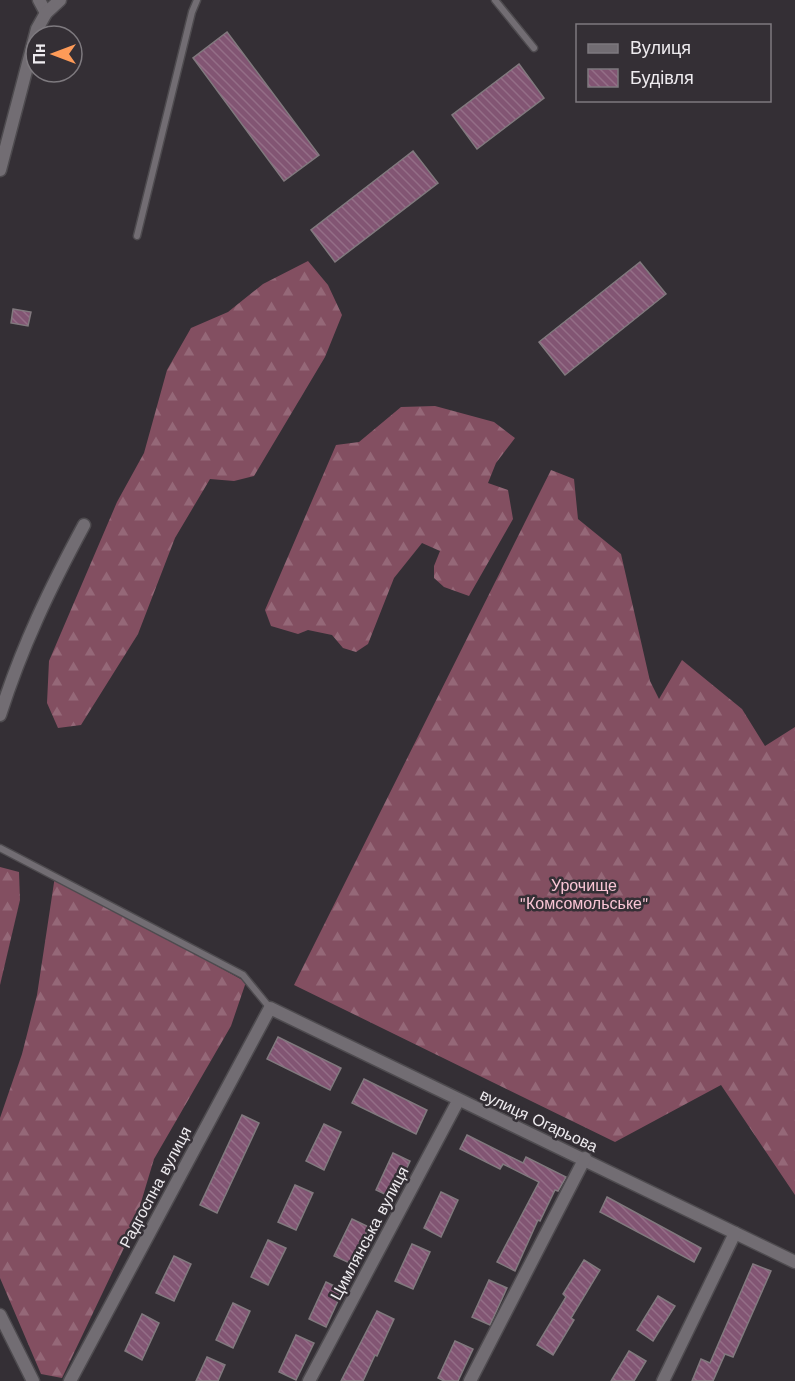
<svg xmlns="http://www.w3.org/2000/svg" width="795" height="1381" viewBox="0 0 795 1381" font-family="'Work Sans',sans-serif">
<defs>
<pattern id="forest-firs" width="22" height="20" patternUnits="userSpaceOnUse" patternTransform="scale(1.5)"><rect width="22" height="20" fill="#834f61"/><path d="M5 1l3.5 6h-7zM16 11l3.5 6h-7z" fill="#956878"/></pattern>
<pattern id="building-back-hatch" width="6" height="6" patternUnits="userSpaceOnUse" patternTransform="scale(1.5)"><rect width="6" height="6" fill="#825573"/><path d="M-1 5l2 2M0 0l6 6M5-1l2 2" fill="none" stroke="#946e87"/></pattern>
</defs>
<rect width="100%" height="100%" fill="#342f35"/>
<g fill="url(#forest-firs)">
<path d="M 308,261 L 328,285 L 342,315 L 325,357 L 254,476 L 234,481 L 210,479 L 175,538 L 138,634 L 81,725 L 58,728 L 47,703 L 49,661 L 117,502 L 144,453 L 167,370 L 191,328 L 228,312 L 263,284 Z"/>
<path d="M 435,406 L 494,422 L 515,438 L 496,463 L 488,483 L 508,490 L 513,519 L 469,596 L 444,587 L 434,578 L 434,566 L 440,551 L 422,543 L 394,578 L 368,644 L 356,652 L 343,648 L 332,635 L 308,630 L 298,634 L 271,626 L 265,610 L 336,445 L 359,442 L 401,407 Z"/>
<path d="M 551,470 L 574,479 L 578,519 L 621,554 L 650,681 L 659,699 L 682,660 L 742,709 L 765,746 L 795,727 L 795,1195 L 721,1085 L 615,1142 L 294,985 Z"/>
<path d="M 0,867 L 19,872 L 20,900 L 0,985 Z"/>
<path d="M 55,876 L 246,982 L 231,1026 L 154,1159 L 133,1229 L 62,1378 L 41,1374 L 0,1278 L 0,1118 L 22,1054 L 37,995 Z"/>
</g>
<g fill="url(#building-back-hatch)" stroke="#81797e" stroke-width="1.5">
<path d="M 227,32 L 319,155 L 284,181 L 193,58 Z"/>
<path d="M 519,64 L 544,98 L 477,149 L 452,115 Z"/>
<path d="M 413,151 L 438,183 L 335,262 L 311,230 Z"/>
<path d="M 640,262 L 666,294 L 565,375 L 539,342 Z"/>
<path d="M 13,309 L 31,312 L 28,326 L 11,323 Z"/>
<path d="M 278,1037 L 341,1068 L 330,1090 L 267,1059 Z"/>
<path d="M 364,1079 L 427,1110 L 416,1134 L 352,1103 Z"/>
<path d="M 242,1115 L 259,1123 L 217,1213 L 200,1205 Z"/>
<path d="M 324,1124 L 341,1132 L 324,1170 L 306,1161 Z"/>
<path d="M 467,1135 L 523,1163 L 526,1157 L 566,1177 L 558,1191 L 555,1190 L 540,1221 L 538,1220 L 515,1271 L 497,1262 L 539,1182 L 503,1164 L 500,1169 L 460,1149 Z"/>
<path d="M 393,1153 L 410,1161 L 393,1198 L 376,1190 Z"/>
<path d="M 295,1185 L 313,1193 L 296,1230 L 278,1222 Z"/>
<path d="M 441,1192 L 458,1200 L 441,1237 L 424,1228 Z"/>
<path d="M 607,1197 L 701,1248 L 694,1262 L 600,1212 Z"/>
<path d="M 352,1219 L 369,1227 L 352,1264 L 334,1256 Z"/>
<path d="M 268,1240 L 286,1248 L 268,1285 L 251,1277 Z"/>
<path d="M 412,1244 L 430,1252 L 413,1289 L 395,1281 Z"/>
<path d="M 174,1256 L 191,1264 L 174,1301 L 156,1293 Z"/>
<path d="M 584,1260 L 600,1270 L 571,1318 L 574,1320 L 553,1355 L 537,1345 L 566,1297 L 563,1294 Z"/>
<path d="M 753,1264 L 771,1271 L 733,1357 L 725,1354 L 713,1381 L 692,1381 L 701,1359 L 710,1363 Z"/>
<path d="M 489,1280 L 507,1288 L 490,1325 L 472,1317 Z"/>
<path d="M 326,1282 L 343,1290 L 326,1327 L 309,1319 Z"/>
<path d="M 658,1296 L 675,1306 L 653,1341 L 637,1330 Z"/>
<path d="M 233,1303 L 250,1311 L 233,1348 L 216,1340 Z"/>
<path d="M 377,1311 L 394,1319 L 377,1356 L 375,1355 L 363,1381 L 341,1381 Z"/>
<path d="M 142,1314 L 159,1323 L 142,1360 L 125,1351 Z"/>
<path d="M 296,1335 L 314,1343 L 296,1380 L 279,1372 Z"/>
<path d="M 455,1341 L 473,1349 L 458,1381 L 444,1381 L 438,1378 Z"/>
<path d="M 629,1351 L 646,1361 L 634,1381 L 611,1381 Z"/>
<path d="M 207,1357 L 225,1365 L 218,1381 L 196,1381 Z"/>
</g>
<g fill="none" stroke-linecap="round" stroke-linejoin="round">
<defs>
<g id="service">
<path d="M 495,0 L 534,48"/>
<path d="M 137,236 L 192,12 L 197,0"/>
<path d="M 0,848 L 243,975 L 270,1008"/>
</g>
<g id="minor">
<path d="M 39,0 L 46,13"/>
<path d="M 0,170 L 37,29 L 46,13 L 60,0"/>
<path d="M 0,715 C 22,646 50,588 84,525"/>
<path d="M 0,1315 L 33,1381"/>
<path d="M 70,1381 L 270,1008 L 795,1262"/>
<path d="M 309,1381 L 458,1101"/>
<path d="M 470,1381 L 585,1158"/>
<path d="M 663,1381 L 735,1233"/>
</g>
</defs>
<use href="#service" stroke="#4e4b4f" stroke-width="9"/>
<use href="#minor" stroke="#4e4b4f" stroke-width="15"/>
<use href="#service" stroke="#726d73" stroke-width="6"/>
<use href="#minor" stroke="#726d73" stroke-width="12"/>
</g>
<g text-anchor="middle" stroke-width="5" stroke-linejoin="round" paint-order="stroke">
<g font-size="16" fill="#f9c5d5" stroke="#342f35">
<text x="584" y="891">Урочище<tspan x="584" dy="18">"Комсомольське"</tspan></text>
</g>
<g font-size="16" fill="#eeebef" stroke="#342f35">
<text transform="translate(539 1120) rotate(25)" y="6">вулиця Огарьова</text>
<text transform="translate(155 1187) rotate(-62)" y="6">Радгоспна вулиця</text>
<text transform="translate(369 1233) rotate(-62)" y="6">Цимлянська вулиця</text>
</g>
</g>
<rect x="576" y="24" width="195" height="78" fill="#342f35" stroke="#7e7a7f" stroke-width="1.5"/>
<rect x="588" y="44" width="30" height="9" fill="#726d73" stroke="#7e7a7f" stroke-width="1.5"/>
<text x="630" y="54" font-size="18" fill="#eeebef">Вулиця</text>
<rect x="588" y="69" width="30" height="18" fill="url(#building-back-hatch)" stroke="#7e7a7f" stroke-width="1.5"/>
<text x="630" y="84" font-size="18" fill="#eeebef">Будівля</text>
<g transform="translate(54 54) rotate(270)"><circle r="28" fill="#342f35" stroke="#7e7a7f" stroke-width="1.5"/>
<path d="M0-4.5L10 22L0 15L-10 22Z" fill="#fe9b58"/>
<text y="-9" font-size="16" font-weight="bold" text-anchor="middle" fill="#eeebef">Пн</text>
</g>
</svg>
